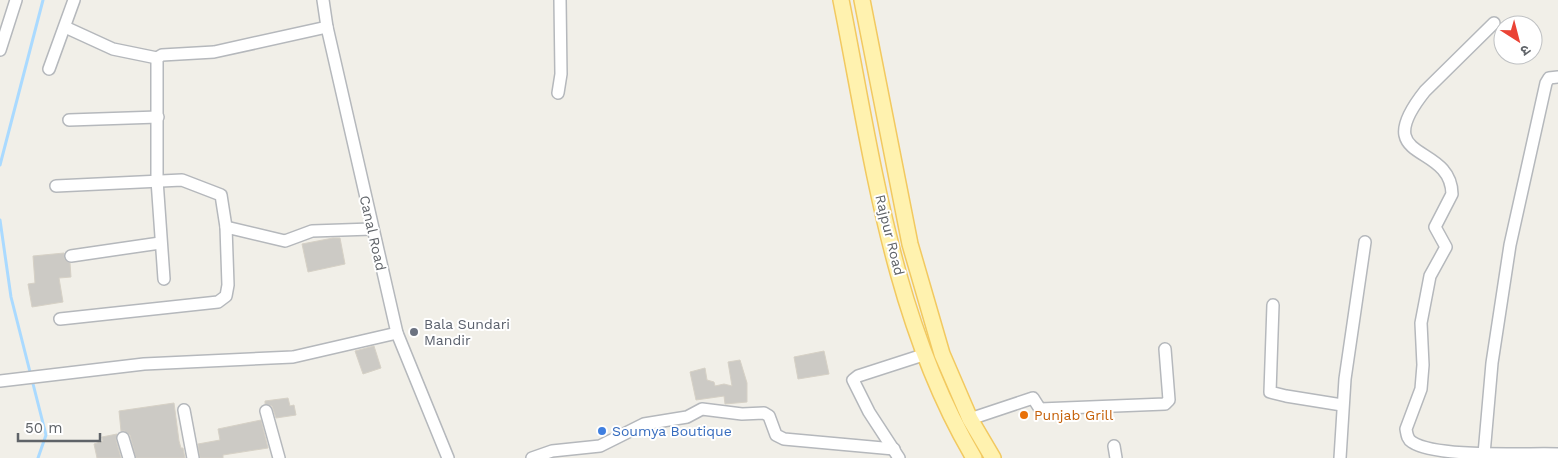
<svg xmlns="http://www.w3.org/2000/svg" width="1558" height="458" viewBox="0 0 1558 458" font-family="'Work Sans','Noto Sans Devanagari',sans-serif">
<rect width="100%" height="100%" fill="#f1efe8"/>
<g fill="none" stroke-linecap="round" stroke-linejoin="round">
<g stroke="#aadaff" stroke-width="3">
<path d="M 0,165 L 43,0"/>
<path d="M 0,220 L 11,297 L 46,435 L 38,458"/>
</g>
</g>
<g fill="#cccac5" stroke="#d6d1c6">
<path d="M 333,238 L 340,238 L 345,264 L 308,272 L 302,244 Z"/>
<path d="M 64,253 L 65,260 L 70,263 L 71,277 L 59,278 L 63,302 L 32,307 L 28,284 L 35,283 L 33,256 Z"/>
<path d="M 374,346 L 381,368 L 363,374 L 355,351 Z"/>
<path d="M 824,351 L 829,374 L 798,379 L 794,357 Z"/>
<path d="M 740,360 L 747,383 L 747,402 L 725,404 L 724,396 L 696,400 L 690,372 L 705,368 L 707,380 L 714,382 L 715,386 L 724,384 L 732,386 L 728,362 Z"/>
<path d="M 288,398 L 290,406 L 294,405 L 296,415 L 276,418 L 272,406 L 265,404 L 265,401 Z"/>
<path d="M 174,403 L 179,441 L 181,448 L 183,448 L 185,458 L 136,458 L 130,435 L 125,431 L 121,431 L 119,411 Z"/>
<path d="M 261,420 L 268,448 L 223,455 L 223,458 L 200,458 L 198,444 L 220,440 L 218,429 Z"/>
<path d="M 117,434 L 116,440 L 121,458 L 97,458 L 94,444 L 103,441 L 102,437 Z"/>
</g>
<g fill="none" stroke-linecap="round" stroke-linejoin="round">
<defs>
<g id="minor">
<path d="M 323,0 L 327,27 L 397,333 L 448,458"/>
<path d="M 1494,23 L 1425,91 C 1367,164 1451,141 1452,194 L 1435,227 L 1446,247 L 1430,276 L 1421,323 L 1423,365 L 1421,389 L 1406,429 C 1407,434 1407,439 1412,442 C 1436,458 1525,453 1558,454"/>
<path d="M 65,27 L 113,49 L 157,58"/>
<path d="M 0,50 L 16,0"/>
<path d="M 49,69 L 74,0"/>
<path d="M 558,93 L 561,74 L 560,0"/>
<path d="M 69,120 L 158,117"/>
<path d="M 56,186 L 182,180 L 221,195 L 226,227"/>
<path d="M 71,256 L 160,243"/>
<path d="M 164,279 L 157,180 L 157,58 L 162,55 L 214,52 L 327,27"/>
<path d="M 1273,305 L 1270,392 L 1286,396 L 1342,405"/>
<path d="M 60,319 L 218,302 L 226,296 L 228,285 L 226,227 L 285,241 L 312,231 L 372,229"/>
<path d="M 0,381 L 144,364 L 293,357 L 397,333"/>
<path d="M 184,410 L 193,458"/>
<path d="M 266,411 L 279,458"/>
<path d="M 970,419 L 1033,398 L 1040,409 L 1165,404 L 1169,400 L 1165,349"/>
<path d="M 123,438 L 129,458"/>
<path d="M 1114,446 L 1116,458"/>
<path d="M 1484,454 L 1492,363 L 1510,245 L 1546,83 L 1549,78 L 1558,77"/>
<path d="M 532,458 L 552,451 L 600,446 L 644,424 L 687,417 L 702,409 L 742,414 L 764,413 L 769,416 L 776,435 L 784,439 L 894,449"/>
<path d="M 899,458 L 869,412 L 853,380 L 858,376 L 923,355"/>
<path d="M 1340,458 L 1345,379 L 1365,242"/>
</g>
<g id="major">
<path d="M 841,0 C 872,155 892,320 974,458"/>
<path d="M 862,0 L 910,244 L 942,354 L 970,419 L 993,458"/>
</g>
</defs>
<use href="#minor" stroke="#b5b8bc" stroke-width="14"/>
<use href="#major" stroke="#f2c960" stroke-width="18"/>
<use href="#minor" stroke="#fff" stroke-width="11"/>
<use href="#major" stroke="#fff2af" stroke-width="15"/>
</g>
<circle fill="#6b7280" stroke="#fff" stroke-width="2" cx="414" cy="332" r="5"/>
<circle fill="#e8710a" stroke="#fff" stroke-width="2" cx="1024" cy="415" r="5"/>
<circle fill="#3f7fe0" stroke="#fff" stroke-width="2" cx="602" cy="431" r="5"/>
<g text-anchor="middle" stroke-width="4" stroke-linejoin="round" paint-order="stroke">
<g font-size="14" fill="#5f6368" stroke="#fff">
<text transform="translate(373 233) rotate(77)" y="5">Canal Road</text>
<text transform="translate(890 235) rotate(76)" y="5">Rajpur Road</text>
</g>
<g font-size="14" fill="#5b616d" stroke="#fff" text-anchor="start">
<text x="424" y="329">Bala Sundari<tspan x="424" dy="16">Mandir</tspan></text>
</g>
<g font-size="14" fill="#c56008" stroke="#fff" text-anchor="start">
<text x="1034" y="420">Punjab Grill</text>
</g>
<g font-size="14" fill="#366cbe" stroke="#fff" text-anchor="start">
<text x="612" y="436">Soumya Boutique</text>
</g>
</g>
<g transform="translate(1518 40) rotate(144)"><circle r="24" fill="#ffffff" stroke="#bfc1c3"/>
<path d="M0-4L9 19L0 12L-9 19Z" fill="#ea4335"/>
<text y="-8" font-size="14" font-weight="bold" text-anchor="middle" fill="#5f6368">उ</text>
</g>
<path d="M18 433v8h82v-8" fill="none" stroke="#5f6368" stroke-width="2.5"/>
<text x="25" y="433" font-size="15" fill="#5f6368" stroke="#ffffff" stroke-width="4" paint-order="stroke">50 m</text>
</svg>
